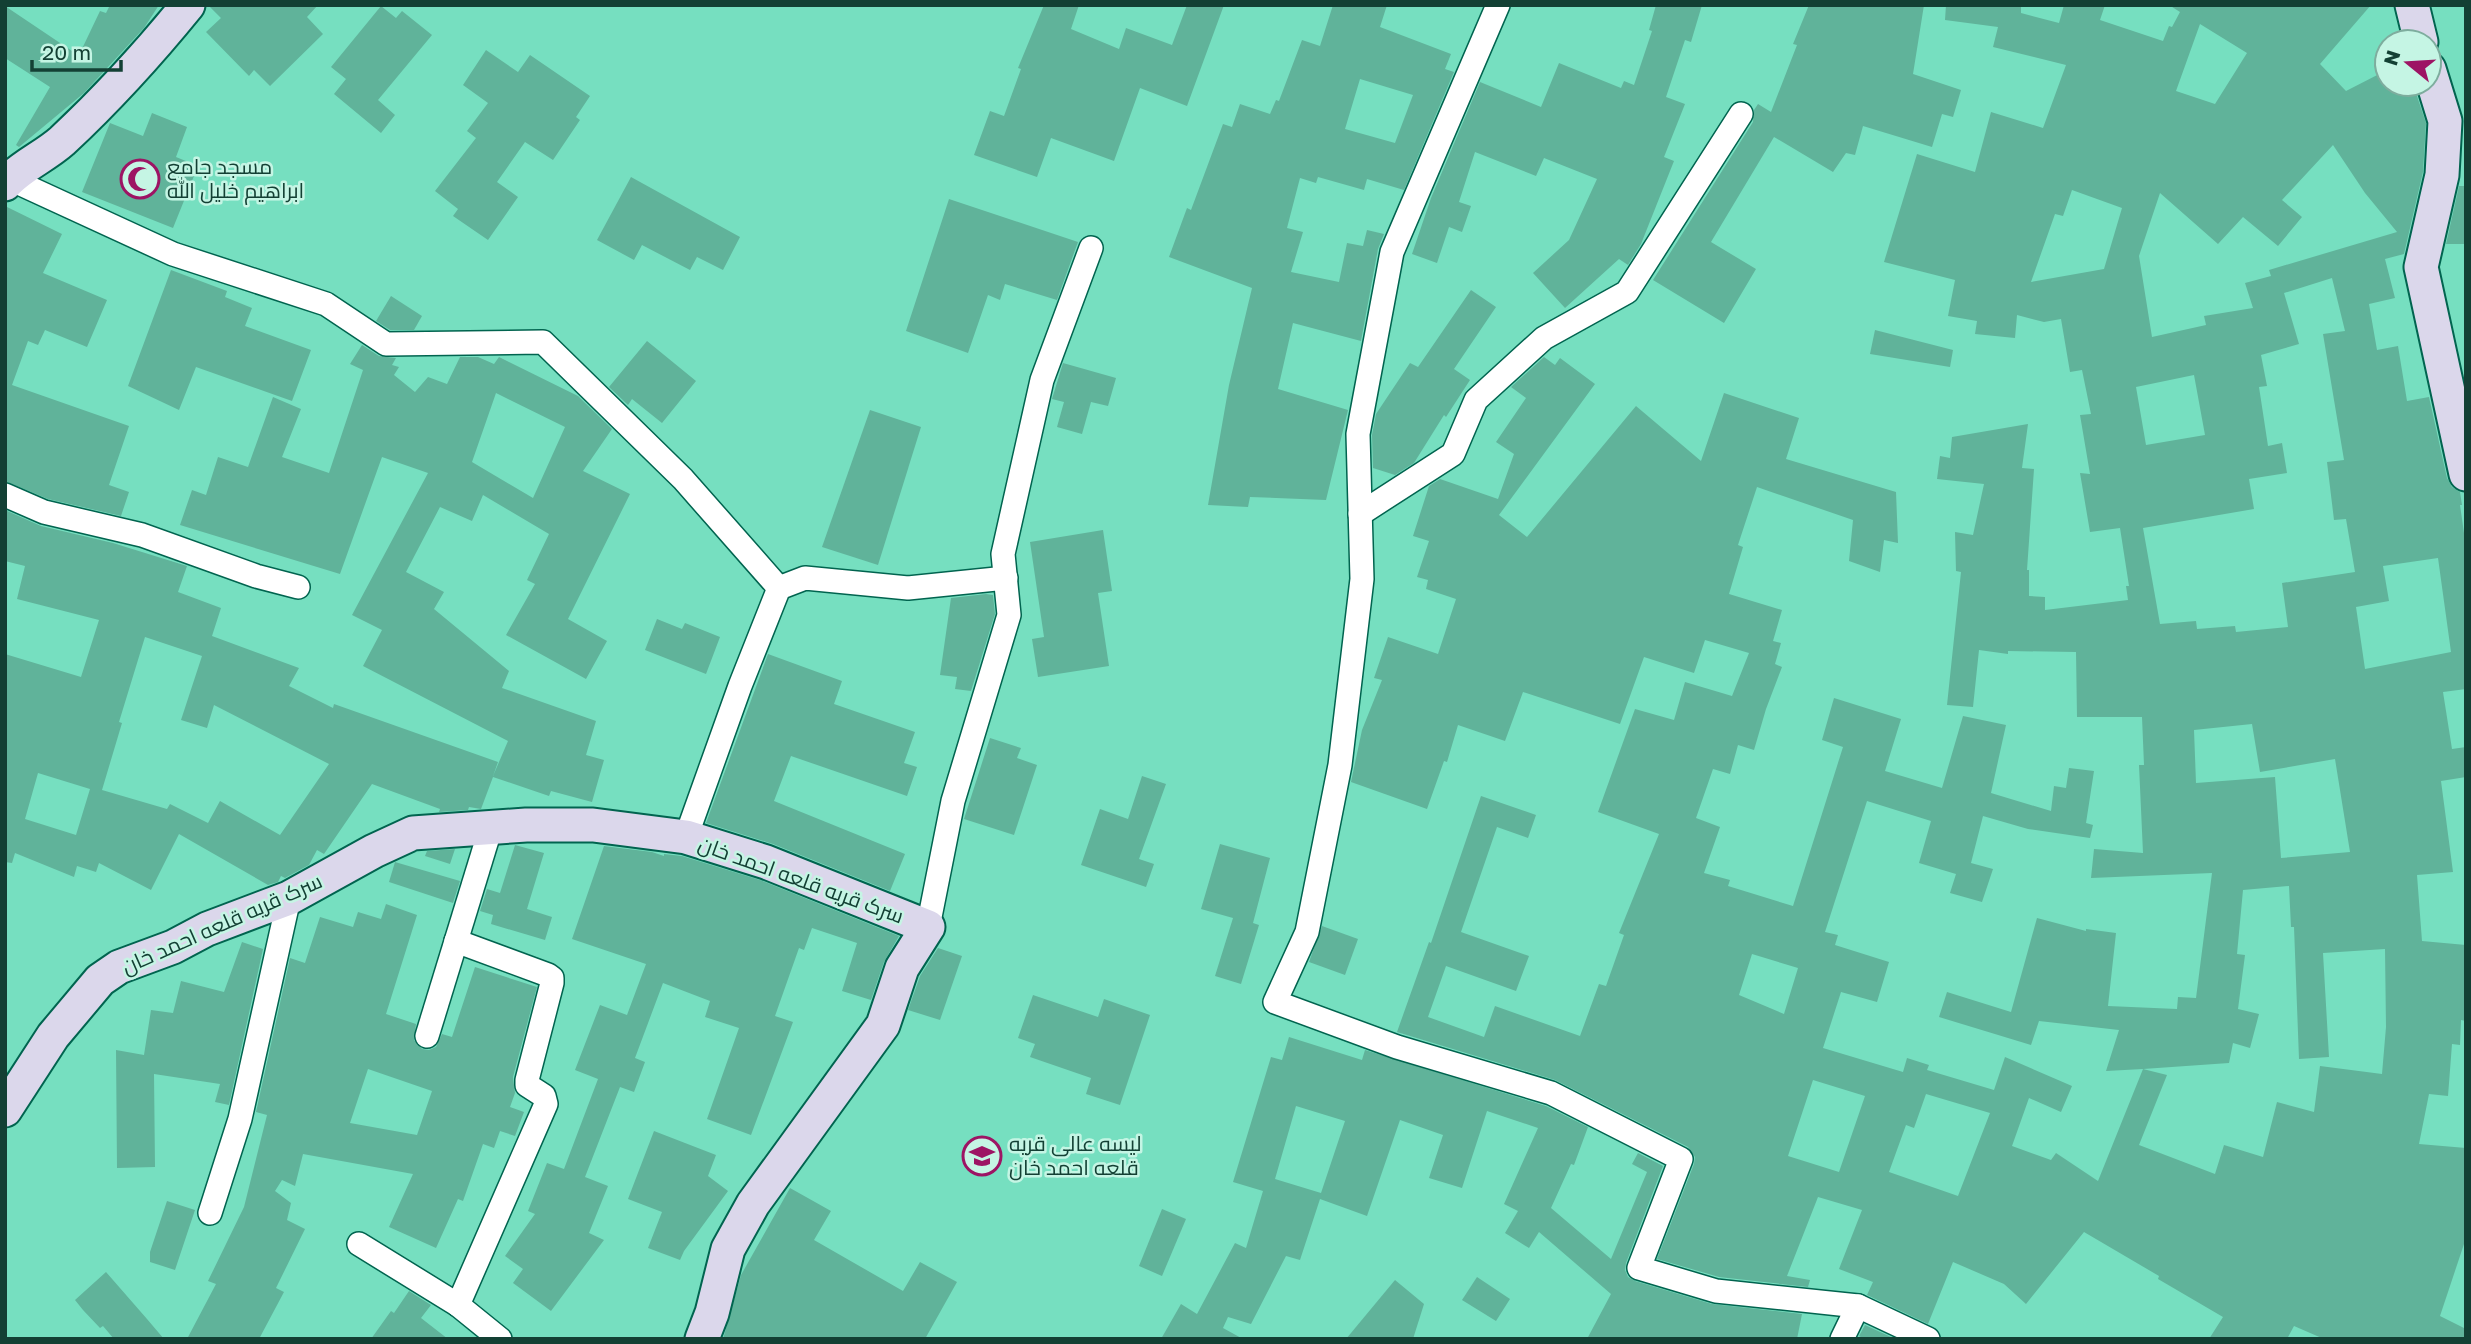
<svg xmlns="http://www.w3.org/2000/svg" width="2471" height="1344" viewBox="0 0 2471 1344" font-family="'Golos Text',Cairo,sans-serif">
<rect width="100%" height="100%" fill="#76dfc0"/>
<g fill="#60b39a" fill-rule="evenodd">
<path d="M 110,5 L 159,5 L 144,28 L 84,93 L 19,147 L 16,145 L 50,87 L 5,58 L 5,6 L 72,51 L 73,49 L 80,53 L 100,11 L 106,13 Z"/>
<path d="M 208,5 L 318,5 L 307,17 L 323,34 L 270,86 L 254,70 L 249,76 L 206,32 L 221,18 Z"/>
<path d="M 1044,5 L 1079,5 L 1071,29 L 1119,49 L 1126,28 L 1172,45 L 1187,5 L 1224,5 L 1187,106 L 1140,88 L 1114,161 L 1051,138 L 1037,177 L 974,155 L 990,111 L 1004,116 L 1021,69 L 1018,68 Z"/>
<path d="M 1333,5 L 1387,5 L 1380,27 L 1451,54 L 1445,69 L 1454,72 L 1404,190 L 1367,179 L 1364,190 L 1318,177 L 1316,183 L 1300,178 L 1287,228 L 1303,232 L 1291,272 L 1339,282 L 1347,243 L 1363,246 L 1367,230 L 1384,234 L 1378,249 L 1361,341 L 1293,323 L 1278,389 L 1348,410 L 1326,500 L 1250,497 L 1248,507 L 1208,505 L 1229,385 L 1252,288 L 1169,257 L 1187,208 L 1191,210 L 1223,124 L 1232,127 L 1240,104 L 1270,114 L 1276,100 L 1279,101 L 1302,40 L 1320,46 ZM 1360,79 L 1413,95 L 1395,143 L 1345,129 Z"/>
<path d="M 1656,5 L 1702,5 L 1691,42 L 1685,40 L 1666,97 L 1685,104 L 1664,157 L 1674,161 L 1641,244 L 1628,265 L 1619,259 L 1565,308 L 1533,273 L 1569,240 L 1597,179 L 1544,158 L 1536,176 L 1475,152 L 1459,202 L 1471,206 L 1462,232 L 1449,227 L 1437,263 L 1412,254 L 1431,198 L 1480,82 L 1541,107 L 1559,63 L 1621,88 L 1624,81 L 1634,85 L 1652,31 L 1649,30 Z"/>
<path d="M 1809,5 L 1924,5 L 1913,74 L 1961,90 L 1953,117 L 1942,114 L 1932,147 L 1863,126 L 1855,155 L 1846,153 L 1833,172 L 1774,137 L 1711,242 L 1756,269 L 1724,323 L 1653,280 L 1753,122 L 1754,110 L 1758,104 L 1771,112 L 1797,45 L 1793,44 Z"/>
<path d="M 1946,5 L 2021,5 L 2021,13 L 2059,23 L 2064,5 L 2105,5 L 2100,20 L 2163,41 L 2169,26 L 2172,27 L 2180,12 L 2169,5 L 2371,5 L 2320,64 L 2346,91 L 2387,70 L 2387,84 L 2413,84 L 2426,123 L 2423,172 L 2404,254 L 2385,259 L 2395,298 L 2369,304 L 2377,350 L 2398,346 L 2407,401 L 2429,397 L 2447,478 L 2452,487 L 2460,492 L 2462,505 L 2460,505 L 2466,547 L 2466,689 L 2443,692 L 2452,749 L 2466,747 L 2466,777 L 2441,781 L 2453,872 L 2417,875 L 2422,941 L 2466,945 L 2466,1021 L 2461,1020 L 2460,1045 L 2452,1044 L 2448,1096 L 2429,1094 L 2419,1144 L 2466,1148 L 2466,1238 L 2440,1316 L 2466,1329 L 2466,1339 L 2324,1339 L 2294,1326 L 2287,1339 L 2209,1339 L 2223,1317 L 2158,1279 L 2159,1276 L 2084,1232 L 2026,1304 L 2004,1284 L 1953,1262 L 1928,1324 L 1867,1295 L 1873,1282 L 1839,1269 L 1862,1210 L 1818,1197 L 1787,1276 L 1810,1280 L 1808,1287 L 1719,1277 L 1657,1259 L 1694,1164 L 1695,1157 L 1688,1147 L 1555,1080 L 1397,1032 L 1429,942 L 1431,943 L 1481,796 L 1536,815 L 1528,838 L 1497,827 L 1461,932 L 1529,956 L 1516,991 L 1446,966 L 1428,1017 L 1484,1037 L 1495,1006 L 1580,1036 L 1599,984 L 1606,986 L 1624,935 L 1619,933 L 1659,834 L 1598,812 L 1635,709 L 1674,720 L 1685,682 L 1732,696 L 1749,653 L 1705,640 L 1694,673 L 1644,657 L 1620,724 L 1523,692 L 1505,741 L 1458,725 L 1447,762 L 1444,761 L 1427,809 L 1351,782 L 1362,730 L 1382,680 L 1374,678 L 1388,637 L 1438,654 L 1456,599 L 1426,589 L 1428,580 L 1417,577 L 1429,541 L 1413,536 L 1429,486 L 1440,479 L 1498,499 L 1514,454 L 1496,442 L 1526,398 L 1511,387 L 1544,357 L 1555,365 L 1560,358 L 1595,384 L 1499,515 L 1527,537 L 1636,406 L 1701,461 L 1724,393 L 1799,418 L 1786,459 L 1896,492 L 1898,543 L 1884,540 L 1880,572 L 1849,561 L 1853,520 L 1757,487 L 1738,545 L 1743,547 L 1729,594 L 1782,610 L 1773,641 L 1781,643 L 1775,664 L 1782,667 L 1766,709 L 1754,750 L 1738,745 L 1730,774 L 1713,769 L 1696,818 L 1720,827 L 1704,873 L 1730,880 L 1728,886 L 1793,906 L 1843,747 L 1822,740 L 1834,698 L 1901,719 L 1885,771 L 1942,788 L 1963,716 L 2006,725 L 1991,793 L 2051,811 L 2054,786 L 2066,788 L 2069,768 L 2094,771 L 2086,823 L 2093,825 L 2090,838 L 2028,829 L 1983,816 L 1971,863 L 1993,869 L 1982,902 L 1950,893 L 1956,874 L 1919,863 L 1931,821 L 1867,801 L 1825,932 L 1838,935 L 1835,945 L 1889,962 L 1877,1002 L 1841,992 L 1823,1048 L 1903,1072 L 1907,1058 L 1929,1065 L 1927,1070 L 1994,1090 L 2005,1057 L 2072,1086 L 2061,1112 L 2029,1098 L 2012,1146 L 2051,1160 L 2056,1153 L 2098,1181 L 2143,1069 L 2106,1071 L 2119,1030 L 2039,1021 L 2031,1045 L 1939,1017 L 1947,992 L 2011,1012 L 2037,918 L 2086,931 L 2086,929 L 2116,933 L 2108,1006 L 2177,1009 L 2178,997 L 2196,998 L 2212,873 L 2091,878 L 2094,849 L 2143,853 L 2139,765 L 2144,765 L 2142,717 L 2077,717 L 2076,652 L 2008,651 L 2008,654 L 1979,650 L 1973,707 L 1947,705 L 1961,572 L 1956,571 L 1955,532 L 1973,535 L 1984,484 L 1937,479 L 1940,456 L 1950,458 L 1952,437 L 2028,424 L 2022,468 L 2034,469 L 2027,570 L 2029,570 L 2029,596 L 2045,597 L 2045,610 L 2128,600 L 2126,586 L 2129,586 L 2120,528 L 2090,532 L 2080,473 L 2090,474 L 2080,415 L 2091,414 L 2082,370 L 2070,372 L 2061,319 L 2044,322 L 2017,315 L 2015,338 L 1975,334 L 1977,321 L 1948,316 L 1955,280 L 1884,262 L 1917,154 L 1975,172 L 1991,112 L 2043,128 L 2066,65 L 1993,47 L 1998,27 L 1945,20 ZM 2200,24 L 2247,53 L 2215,104 L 2176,91 ZM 2333,145 L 2365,193 L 2397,232 L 2269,270 L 2271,276 L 2245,283 L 2253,308 L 2204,316 L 2206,325 L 2152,337 L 2139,256 L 2160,193 L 2218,244 L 2243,217 L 2278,246 L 2302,217 L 2282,200 ZM 2072,190 L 2122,208 L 2104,269 L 2031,282 L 2055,214 L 2063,216 ZM 2332,278 L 2345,331 L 2323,334 L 2344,460 L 2327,462 L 2334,520 L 2346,519 L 2355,572 L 2282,583 L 2288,627 L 2236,632 L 2235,626 L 2197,629 L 2196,621 L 2160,624 L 2143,528 L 2254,509 L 2249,479 L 2287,473 L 2282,443 L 2268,446 L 2259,387 L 2267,386 L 2261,355 L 2299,344 L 2284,293 ZM 2194,375 L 2205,435 L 2146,445 L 2136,387 ZM 2438,558 L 2451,652 L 2365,669 L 2356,607 L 2389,601 L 2383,566 ZM 2252,724 L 2260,772 L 2335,759 L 2350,852 L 2281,858 L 2275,777 L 2196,783 L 2194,730 ZM 2289,886 L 2291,927 L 2294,927 L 2299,1059 L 2329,1057 L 2323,953 L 2385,949 L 2386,1027 L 2382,1074 L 2320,1066 L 2314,1112 L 2277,1102 L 2263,1157 L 2224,1145 L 2215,1174 L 2139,1145 L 2167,1075 L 2143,1069 L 2229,1063 L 2233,1043 L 2250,1048 L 2259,1014 L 2238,1009 L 2245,955 L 2237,954 L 2243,890 ZM 1752,954 L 1798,968 L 1784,1014 L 1739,995 ZM 1813,1080 L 1865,1096 L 1839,1172 L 1788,1156 ZM 1926,1094 L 1990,1113 L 1958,1196 L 1889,1172 L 1906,1125 L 1914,1128 Z"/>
<path d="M 381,6 L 396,18 L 402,11 L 432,35 L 378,100 L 395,115 L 381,133 L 334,94 L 346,79 L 331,67 Z"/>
<path d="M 486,50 L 518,72 L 530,55 L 590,96 L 576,117 L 580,120 L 553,160 L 525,142 L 497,182 L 518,197 L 488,240 L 453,216 L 458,209 L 435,191 L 476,138 L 467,131 L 488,103 L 463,85 Z"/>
<path d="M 152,113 L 187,127 L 176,157 L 198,166 L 173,228 L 82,192 L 110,123 L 143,136 Z"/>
<path d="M 631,177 L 740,237 L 723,270 L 697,257 L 690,270 L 642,245 L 634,260 L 597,240 Z"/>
<path d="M 2459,186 L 2466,186 L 2466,244 L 2446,244 Z"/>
<path d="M 949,199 L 1078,242 L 1057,300 L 1005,284 L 1000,300 L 988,295 L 968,353 L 906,331 Z"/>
<path d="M 5,206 L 62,234 L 43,273 L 107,300 L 87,347 L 45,330 L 38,345 L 28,341 L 12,385 L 129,426 L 109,485 L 129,492 L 121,516 L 48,499 L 5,481 Z"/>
<path d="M 171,270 L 227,291 L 225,297 L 252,308 L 245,326 L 311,350 L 292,401 L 196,367 L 179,410 L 128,386 Z"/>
<path d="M 1471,290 L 1496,307 L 1454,369 L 1470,380 L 1446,417 L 1444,415 L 1414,463 L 1395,475 L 1373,468 L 1372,435 L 1376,414 L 1410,363 L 1418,367 Z"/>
<path d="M 391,296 L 422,316 L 414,330 L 390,330 L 376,321 Z"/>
<path d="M 1875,330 L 1953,350 L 1950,367 L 1870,354 Z"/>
<path d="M 647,341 L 696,381 L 662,423 L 632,399 L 628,405 L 609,387 Z"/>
<path d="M 362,345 L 379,356 L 396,358 L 392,365 L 399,367 L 394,375 L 415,392 L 428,377 L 447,384 L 460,357 L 478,357 L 494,364 L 499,357 L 578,396 L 612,429 L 583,471 L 630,494 L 568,619 L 607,641 L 586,679 L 506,635 L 535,584 L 527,580 L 549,534 L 483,495 L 472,521 L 440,507 L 406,572 L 444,592 L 434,609 L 509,671 L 502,688 L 596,721 L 586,755 L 604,760 L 592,802 L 551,791 L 549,796 L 493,777 L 481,809 L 469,807 L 468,810 L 439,812 L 440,809 L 372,784 L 324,854 L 317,850 L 309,865 L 285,878 L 281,876 L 278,882 L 268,885 L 179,834 L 151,890 L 99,863 L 96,872 L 77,866 L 74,877 L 15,853 L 12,863 L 5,862 L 5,654 L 81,677 L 99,620 L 17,599 L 25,566 L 5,561 L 5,510 L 41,526 L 113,543 L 187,566 L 178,592 L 221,608 L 212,636 L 299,668 L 289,686 L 333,708 L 334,704 L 498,762 L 493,776 L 508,741 L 363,666 L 382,630 L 352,615 L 428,473 L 382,457 L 340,574 L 180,525 L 192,490 L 206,495 L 218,457 L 248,467 L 273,397 L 301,409 L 282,457 L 329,473 L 363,370 L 350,364 ZM 496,393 L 565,427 L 533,498 L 472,462 ZM 145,637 L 202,656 L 181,720 L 207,728 L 214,705 L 329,764 L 280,835 L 220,801 L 208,823 L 170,804 L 167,809 L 102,790 L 122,723 L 119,722 ZM 38,773 L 90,789 L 76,835 L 25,819 Z"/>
<path d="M 1063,363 L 1116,378 L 1108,406 L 1091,402 L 1082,434 L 1057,427 L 1064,402 L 1052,399 Z"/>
<path d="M 870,410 L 921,427 L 878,565 L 822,547 Z"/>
<path d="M 1103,530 L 1112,591 L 1098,593 L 1109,666 L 1038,677 L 1032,639 L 1044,637 L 1030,542 Z"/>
<path d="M 986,594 L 993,595 L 995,614 L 971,691 L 955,689 L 957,677 L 940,675 L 951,598 Z"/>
<path d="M 657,619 L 682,629 L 685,623 L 720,637 L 706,674 L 645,650 Z"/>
<path d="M 768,654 L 842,681 L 834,704 L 915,732 L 904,763 L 917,767 L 907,796 L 791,756 L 774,801 L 905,854 L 890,891 L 773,844 L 706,823 Z"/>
<path d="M 990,738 L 1021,748 L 1017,758 L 1037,765 L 1014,835 L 964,819 Z"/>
<path d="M 1142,776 L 1166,784 L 1139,859 L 1154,864 L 1146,887 L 1081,865 L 1100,809 L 1128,819 Z"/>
<path d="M 1220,844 L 1270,858 L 1253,923 L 1259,925 L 1241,984 L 1215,976 L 1233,918 L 1201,909 Z"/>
<path d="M 515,845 L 544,853 L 527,909 L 552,917 L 545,940 L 491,924 L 493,915 L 480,911 L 487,889 L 500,893 Z"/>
<path d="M 604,846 L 652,852 L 664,856 L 664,854 L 682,856 L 760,880 L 899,936 L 884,962 L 871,1000 L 842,991 L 857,943 L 812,928 L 804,950 L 799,948 L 775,1016 L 793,1022 L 751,1135 L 707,1119 L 739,1028 L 705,1017 L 710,1001 L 663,983 L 635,1058 L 645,1062 L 634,1092 L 620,1087 L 585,1177 L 608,1186 L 589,1233 L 604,1240 L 551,1311 L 513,1283 L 523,1269 L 505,1256 L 535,1214 L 528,1211 L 547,1163 L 564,1169 L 598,1079 L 575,1070 L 600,1005 L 627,1015 L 646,964 L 572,939 Z"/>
<path d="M 455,849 L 450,864 L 425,856 L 427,851 Z"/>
<path d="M 395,862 L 460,881 L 453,903 L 389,882 Z"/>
<path d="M 386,904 L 417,915 L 386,1014 L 416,1024 L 414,1040 L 422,1049 L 429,1050 L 436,1047 L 442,1034 L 452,1037 L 475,967 L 537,987 L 513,1077 L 515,1093 L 510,1107 L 524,1112 L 515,1136 L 500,1131 L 494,1148 L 483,1144 L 463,1201 L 458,1199 L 436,1248 L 389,1227 L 413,1174 L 303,1154 L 295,1186 L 282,1180 L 275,1191 L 291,1203 L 287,1220 L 305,1229 L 276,1288 L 284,1292 L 259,1339 L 187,1339 L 216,1284 L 208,1281 L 244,1207 L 267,1115 L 256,1112 L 290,958 L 305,963 L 320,917 L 353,927 L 358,912 L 381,919 ZM 368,1069 L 432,1091 L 417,1135 L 350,1123 Z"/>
<path d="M 1322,926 L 1358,939 L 1345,975 L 1309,962 Z"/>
<path d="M 242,942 L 263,949 L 229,1105 L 215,1102 L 220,1084 L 154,1074 L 155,1167 L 117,1168 L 116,1050 L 144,1055 L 151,1010 L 173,1013 L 181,981 L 224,992 Z"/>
<path d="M 938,948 L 962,956 L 940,1020 L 908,1010 L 920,976 Z"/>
<path d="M 1033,995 L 1098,1017 L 1104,999 L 1150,1015 L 1120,1105 L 1086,1094 L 1091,1078 L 1030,1057 L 1035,1044 L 1018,1038 Z"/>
<path d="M 1289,1037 L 1362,1060 L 1365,1050 L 1546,1106 L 1588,1127 L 1574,1165 L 1571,1164 L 1551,1208 L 1611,1259 L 1647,1172 L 1632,1164 L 1638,1153 L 1663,1166 L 1626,1263 L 1625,1270 L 1628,1277 L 1635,1281 L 1712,1304 L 1802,1314 L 1797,1339 L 1587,1339 L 1611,1294 L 1539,1232 L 1529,1248 L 1505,1233 L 1518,1211 L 1504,1204 L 1538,1128 L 1487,1111 L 1462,1188 L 1429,1178 L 1443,1135 L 1400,1120 L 1367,1216 L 1320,1199 L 1300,1260 L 1286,1256 L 1251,1324 L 1228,1317 L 1223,1328 L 1243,1339 L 1161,1339 L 1181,1304 L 1197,1314 L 1235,1243 L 1246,1248 L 1263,1191 L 1233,1182 L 1271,1057 L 1282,1060 ZM 1296,1106 L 1345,1121 L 1321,1193 L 1275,1179 Z"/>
<path d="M 654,1131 L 716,1155 L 708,1176 L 728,1191 L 684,1251 L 680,1260 L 648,1248 L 662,1212 L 628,1199 Z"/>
<path d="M 790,1188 L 831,1211 L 814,1240 L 903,1291 L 920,1262 L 957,1282 L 925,1339 L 723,1339 L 741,1275 Z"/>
<path d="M 167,1201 L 195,1210 L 175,1270 L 150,1262 L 150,1252 Z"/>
<path d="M 1162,1209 L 1186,1219 L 1162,1276 L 1139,1266 Z"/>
<path d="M 106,1272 L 147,1319 L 164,1339 L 114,1339 L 103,1326 L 100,1328 L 83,1310 L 75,1300 Z"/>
<path d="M 1477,1277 L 1510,1299 L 1496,1321 L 1462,1300 Z"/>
<path d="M 1395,1280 L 1424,1304 L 1413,1339 L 1346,1339 Z"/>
<path d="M 409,1291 L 431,1305 L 421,1318 L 448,1339 L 371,1339 L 391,1311 L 394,1313 Z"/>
<path d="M 1865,1325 L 1891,1337 L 1890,1339 L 1864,1339 L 1859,1336 Z"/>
</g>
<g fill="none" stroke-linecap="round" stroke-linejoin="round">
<defs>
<g id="street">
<path d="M 1498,5 L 1392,252 L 1358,434 L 1362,579 L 1340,765 L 1307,932 L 1275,1002 L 1397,1047 L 1551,1093 L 1681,1159 L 1639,1268 L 1716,1291 L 1858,1306 L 1928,1339"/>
<path d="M 10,179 L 173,254 L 326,304 L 386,344 L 543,342 L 683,479 L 779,588"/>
<path d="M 5,495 L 44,512 L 142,535 L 256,576 L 298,587"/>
<path d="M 1360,514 L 1453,454 L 1476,400 L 1544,338 L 1627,292 L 1741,114"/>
<path d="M 686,837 L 740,686 L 779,588 L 805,578 L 908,588 L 1006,578"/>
<path d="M 928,927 L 953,801 L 1009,615 L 1003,554 L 1042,380 L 1091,248"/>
<path d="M 456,941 L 548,975 L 552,978 L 552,983 L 527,1080 L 527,1085 L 544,1096 L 546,1104 L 458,1305"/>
<path d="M 427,1036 L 491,827"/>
<path d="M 210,1213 L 240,1119 L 289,898"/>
<path d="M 359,1244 L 458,1305 L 500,1339"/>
<path d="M 1842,1339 L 1858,1306"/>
</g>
<g id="secondary">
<path d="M 2412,5 L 2421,42"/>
<path d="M 2429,69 L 2445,121 L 2442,175 L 2421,267 L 2466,474"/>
<path d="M 5,184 C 21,166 44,157 62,141 C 107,99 149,53 188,5"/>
<path d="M 5,1110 L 53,1036 L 100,980 L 119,967 L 173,947 L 207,929 L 289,898 L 374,851 L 413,833 L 526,825 L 593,825 L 686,837 L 766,862 L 928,927 L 902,968 L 883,1025 L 753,1204 L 728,1249 L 712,1313 L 702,1339"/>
</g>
</defs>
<use href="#street" stroke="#01644f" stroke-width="26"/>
<use href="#secondary" stroke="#01644f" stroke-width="37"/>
<use href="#street" stroke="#fff" stroke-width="23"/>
<use href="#secondary" stroke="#dbd7eb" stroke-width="33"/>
</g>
<defs>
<symbol id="mosque-ring" viewBox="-11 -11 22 22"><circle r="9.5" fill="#c5f5e4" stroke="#9d1464" stroke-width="1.5"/><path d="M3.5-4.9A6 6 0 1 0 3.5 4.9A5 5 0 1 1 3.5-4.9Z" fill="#9d1464"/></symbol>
<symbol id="school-ring" viewBox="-11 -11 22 22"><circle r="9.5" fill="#c5f5e4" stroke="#9d1464" stroke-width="1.5"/><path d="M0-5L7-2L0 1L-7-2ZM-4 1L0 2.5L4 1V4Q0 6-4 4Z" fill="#9d1464"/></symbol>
</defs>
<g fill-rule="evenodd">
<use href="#mosque-ring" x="118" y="157" width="44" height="44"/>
<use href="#school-ring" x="960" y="1134" width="44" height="44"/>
</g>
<g text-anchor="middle" stroke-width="5" stroke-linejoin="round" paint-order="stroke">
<g font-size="21" fill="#134034" stroke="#c5f5e4" text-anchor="start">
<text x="167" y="174">مسجد جامع<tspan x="167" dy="24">ابراهیم خلیل الله</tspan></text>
<text x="1009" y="1151">لیسه عالی قریه<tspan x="1009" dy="24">قلعه احمد خان</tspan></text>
</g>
<g font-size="21" fill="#134034" stroke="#c5f5e4">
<text transform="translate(801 880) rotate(20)" y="7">سرک قریه قلعه احمد خان</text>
<text transform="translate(222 924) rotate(-24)" y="7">سرک قریه قلعه احمد خان</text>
</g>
</g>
<rect width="2471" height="1344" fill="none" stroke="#134034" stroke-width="14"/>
<g transform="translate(2408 63) rotate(288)"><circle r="33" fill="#c5f5e4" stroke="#7ead9e" stroke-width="2"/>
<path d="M0-5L12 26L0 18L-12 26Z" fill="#9d1464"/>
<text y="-10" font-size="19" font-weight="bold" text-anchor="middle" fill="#134034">N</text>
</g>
<path d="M32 60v10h89v-10" fill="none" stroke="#134034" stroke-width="3.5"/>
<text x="42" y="60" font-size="21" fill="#134034" stroke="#c5f5e4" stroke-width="5" paint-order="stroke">20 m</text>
</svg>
